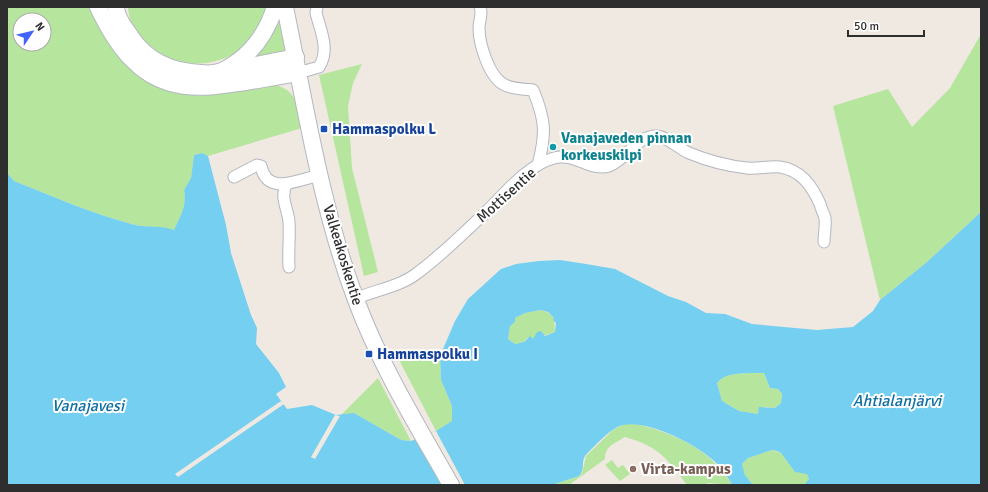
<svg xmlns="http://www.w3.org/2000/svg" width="988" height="492" viewBox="0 0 988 492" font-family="Signika,sans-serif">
<rect width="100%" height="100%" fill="#efe9e1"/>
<g fill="#b6e59e" fill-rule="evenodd">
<path d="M 7,7 L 90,7 L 118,56 L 134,73 L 151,84 L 200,96 L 273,84 C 299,91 296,105 302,128 L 208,156 L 202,153 L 194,155 L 191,179 L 184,190 C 187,206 180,217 174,231 C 161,225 148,228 135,225 C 93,214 54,197 14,181 L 7,173 ZM 20,20 L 44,20 L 44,44 L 20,44 Z"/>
<path d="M 128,7 L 266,7 C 265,12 265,18 263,22 C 249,58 200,73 167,58 C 162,55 157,51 152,47 C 136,35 130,27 128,7 Z"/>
<path d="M 279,15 L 287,54 L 238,65 Z"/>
<path d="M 981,34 L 981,212 L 927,262 L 880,300 L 833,106 L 888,89 L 912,127 L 950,88 Z"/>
<path d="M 362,64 L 353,83 L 348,106 L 352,168 L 378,272 L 364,276 L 319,75 Z"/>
<path d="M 541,310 L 547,312 L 554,318 L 555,332 L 533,339 L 527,338 L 524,342 L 515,344 L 508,339 L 510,326 L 515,322 L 515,318 L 525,313 Z"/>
<path d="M 395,352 L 440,356 L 441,380 L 452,406 L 452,421 L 436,431 Z"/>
<path d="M 750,373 L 764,373 L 770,388 L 778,389 L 782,394 L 781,403 L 775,408 L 763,407 L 758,414 L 739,411 L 722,401 L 717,383 C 725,373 737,374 750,373 Z"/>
<path d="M 378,378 L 411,441 L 401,440 L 354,413 L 340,416 Z"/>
<path d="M 631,423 C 670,431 712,449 732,485 L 708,483 L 703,485 L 687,485 C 666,458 660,447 625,437 C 615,443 605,446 605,459 L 569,485 L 552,485 L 579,476 L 582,473 L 586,456 L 614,429 L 624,424 Z"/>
<path d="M 772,450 L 781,453 L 795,472 L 807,473 L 809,479 L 806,484 L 753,485 L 745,475 L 742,464 L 748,458 Z"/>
<path d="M 612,460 L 618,468 L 623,465 L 630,474 L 620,481 L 605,465 Z"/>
</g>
<path fill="#75cff0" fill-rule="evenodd" d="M 202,153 L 208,156 L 226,225 L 231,253 L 251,315 L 257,328 L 256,344 L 279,373 L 286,387 L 276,394 L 287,409 L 312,405 L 336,415 L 354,413 L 401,440 L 411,441 L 436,431 L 452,421 L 452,406 L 441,380 L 440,356 L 455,321 L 468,299 L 501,269 L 516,264 L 539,261 L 560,260 L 586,264 L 615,269 L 668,296 L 686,302 L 706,313 L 725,314 L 752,324 L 817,330 L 853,327 L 873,311 L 880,300 L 927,262 L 981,212 L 981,485 L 804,485 L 809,479 L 807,474 L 795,472 L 781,453 L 777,451 L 772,450 L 748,458 L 742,464 L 745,475 L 753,485 L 732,485 C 727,475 718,463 709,457 C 691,442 636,413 614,429 C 606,434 591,449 585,456 C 581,463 585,470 579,476 L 552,485 L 7,485 L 7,173 L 14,181 C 54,197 93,214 135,225 C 148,228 161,225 174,230 C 180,217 187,206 184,190 L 191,178 L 194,155 ZM 541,310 L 548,312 L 554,318 L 553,320 L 556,323 L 555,332 L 545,336 L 541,331 L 537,332 L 533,339 L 530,336 L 524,342 L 515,344 L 508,339 L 510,326 L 515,322 L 515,318 L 525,313 ZM 750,373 L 764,373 L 770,388 L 778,389 L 782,394 L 781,403 L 775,408 L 759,407 L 758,414 L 739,411 L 722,401 L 717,383 C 725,373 737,374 750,373 Z"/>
<g fill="#efe9e1">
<path d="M 281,401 L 284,404 L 178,477 L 175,474 Z"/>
<path d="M 335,415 L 340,416 L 315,459 L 311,457 Z"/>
<path d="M 436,431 L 465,485 L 444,485 L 417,438 Z"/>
</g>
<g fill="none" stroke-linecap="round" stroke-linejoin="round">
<defs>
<g id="street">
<path d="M 480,7 C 483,14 479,20 479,28 C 479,44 489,76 503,84 C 511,89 524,89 533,90 C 546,121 546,134 538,165"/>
<path d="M 298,73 L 319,67 C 330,50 321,32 316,13 L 317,7"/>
<path d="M 234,177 L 257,165 L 261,166 C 267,197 300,179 320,175"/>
<path d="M 286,185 C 280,198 288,209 289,222 C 290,238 288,252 289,267"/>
<path d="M 355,299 C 375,290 399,287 416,274 C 442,255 465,232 488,210 C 507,191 528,165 554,158 C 574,152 591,172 609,166 C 626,160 637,135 657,136 C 668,137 678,148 689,153 C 706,160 728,166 747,168 C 758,169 769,166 780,167 C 801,170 812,186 820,204 C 821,209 824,214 825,218 C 826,226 824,235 824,242"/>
</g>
<g id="secondary">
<path d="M 98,7 C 148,113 202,88 298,73"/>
<path d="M 116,7 C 116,18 125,28 131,37 C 147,61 172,72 201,73 C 207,74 216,73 222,71 C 249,58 266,35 275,7"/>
<path d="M 285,7 C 305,104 321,207 356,300 C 380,365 417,425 451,485"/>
<path d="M 227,71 L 296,57"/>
</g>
</defs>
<use href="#street" stroke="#b4b7c1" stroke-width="13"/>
<use href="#secondary" stroke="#b4b7c1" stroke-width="18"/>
<use href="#street" stroke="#fff" stroke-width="11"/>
<use href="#secondary" stroke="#fff" stroke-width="16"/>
</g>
<g fill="#1a4fb4" stroke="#fff" stroke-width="1.5">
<rect x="320" y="125" width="8" height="8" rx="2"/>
<rect x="365" y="350" width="8" height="8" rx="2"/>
</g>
<circle fill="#0f9aa8" stroke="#fff" stroke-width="1.5" cx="553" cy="147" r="4"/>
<circle fill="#8d6e63" stroke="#fff" stroke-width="1.5" cx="633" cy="469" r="4"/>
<g text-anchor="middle" stroke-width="4" stroke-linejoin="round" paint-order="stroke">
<g font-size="15" font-weight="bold" fill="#164399" stroke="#fff" text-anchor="start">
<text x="332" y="134">Hammaspolku L</text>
<text x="377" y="359">Hammaspolku I</text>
</g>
<g font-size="15" font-weight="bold" fill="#0d838f" stroke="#fff" text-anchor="start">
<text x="561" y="143">Vanajaveden pinnan<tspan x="561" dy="17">korkeuskilpi</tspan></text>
</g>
<g font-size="15" fill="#2e2e2e" stroke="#fff">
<text transform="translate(506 195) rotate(-42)" y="5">Mottisentie</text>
<text transform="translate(343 255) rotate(73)" y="5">Valkeakoskentie</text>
</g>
<g font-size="15" font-weight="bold" fill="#785e54" stroke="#fff" text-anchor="start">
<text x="641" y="474">Virta-kampus</text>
</g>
<g font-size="16" font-style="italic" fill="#0d6fa3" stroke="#fff">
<text x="897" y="406">Ahtialanjärvi</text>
<text x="88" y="411">Vanajavesi</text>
</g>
</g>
<rect width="988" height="492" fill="none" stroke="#2e2e2e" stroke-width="16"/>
<g transform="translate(32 32) rotate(55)"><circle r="19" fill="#ffffff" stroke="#ababab"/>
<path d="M0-3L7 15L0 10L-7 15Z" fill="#4264fb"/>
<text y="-6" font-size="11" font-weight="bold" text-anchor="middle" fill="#2e2e2e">N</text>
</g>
<path d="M848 30v6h76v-6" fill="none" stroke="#2e2e2e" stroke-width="2"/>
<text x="854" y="30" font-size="12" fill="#2e2e2e" stroke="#ffffff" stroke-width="3" paint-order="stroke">50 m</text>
</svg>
